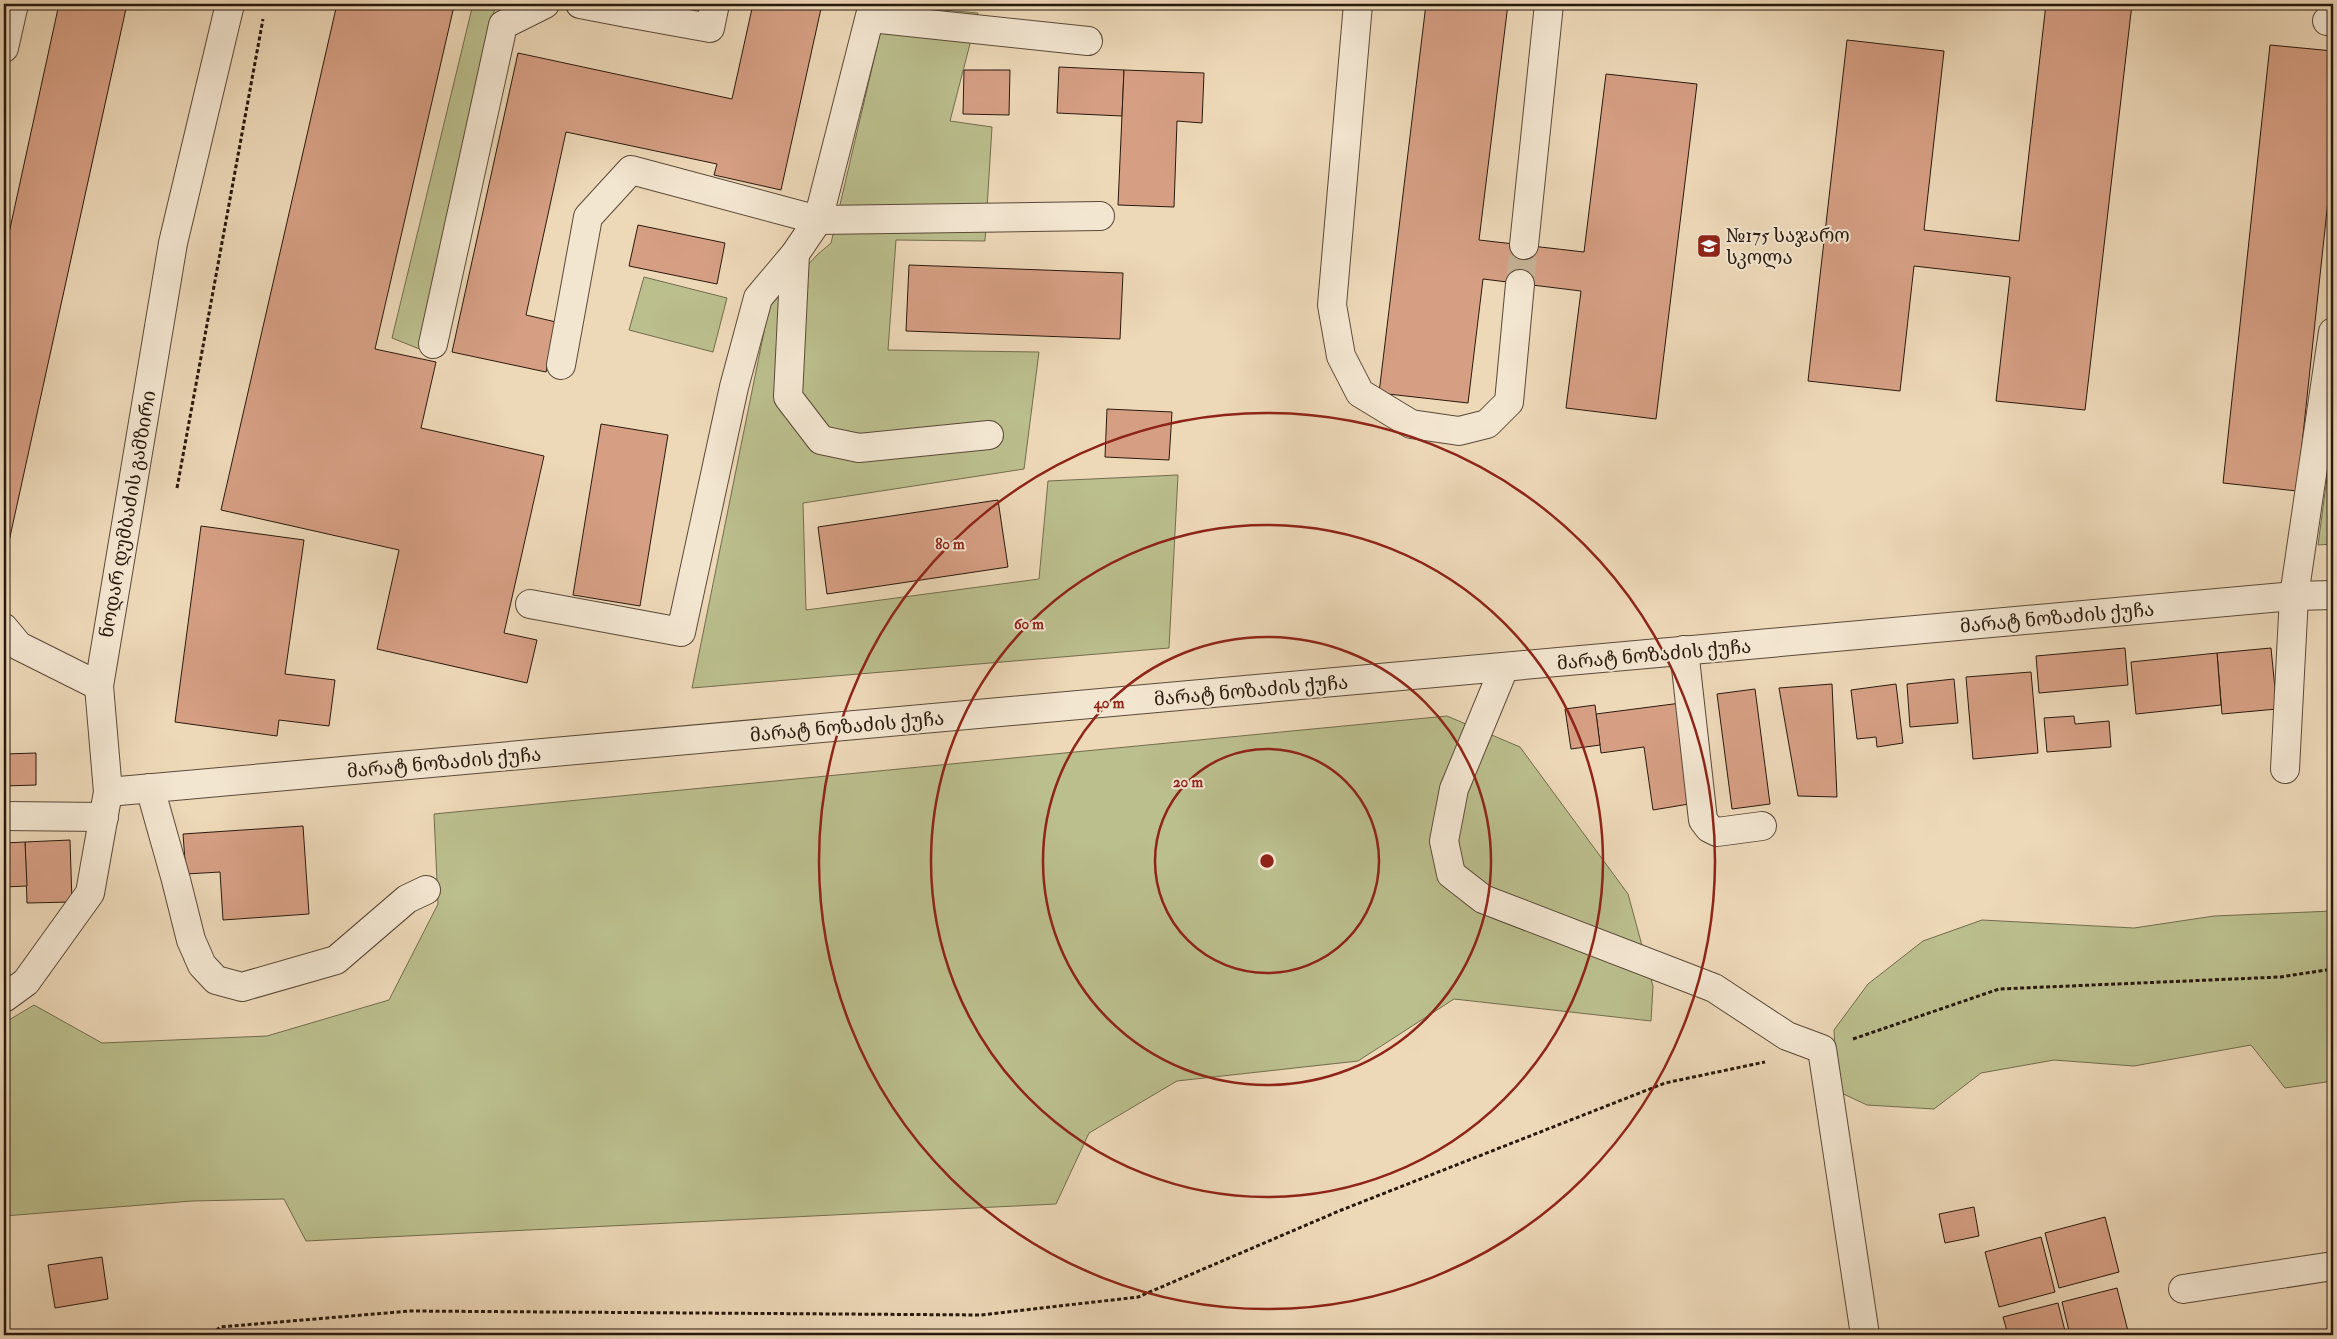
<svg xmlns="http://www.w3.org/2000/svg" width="2337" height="1339" viewBox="0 0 2337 1339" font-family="'IM FELL Double Pica','Noto Serif Georgian',serif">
<rect width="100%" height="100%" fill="#edd8b8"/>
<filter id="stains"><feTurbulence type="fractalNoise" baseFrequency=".004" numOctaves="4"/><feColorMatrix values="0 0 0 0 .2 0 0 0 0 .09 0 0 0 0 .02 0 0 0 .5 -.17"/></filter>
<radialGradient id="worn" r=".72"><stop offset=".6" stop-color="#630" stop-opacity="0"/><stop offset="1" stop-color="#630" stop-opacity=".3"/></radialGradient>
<g fill="#bbbe8d" stroke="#726c4d">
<path d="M 473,4 L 500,4 L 495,7 L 422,350 L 392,338 Z"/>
<path d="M 887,4 L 934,4 L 933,9 L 978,13 L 950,121 L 992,127 L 985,241 L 896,240 L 888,350 L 1039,352 L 1024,469 L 803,503 L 806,610 L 1039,579 L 1048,481 L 1178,475 L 1169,648 L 692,688 L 769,307 L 817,255 L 831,243 Z"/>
<path d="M 644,277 L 727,298 L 713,352 L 629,330 Z"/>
<path d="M 2333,433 L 2333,544 L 2318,545 Z"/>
<path d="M 1447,716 L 1520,747 L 1628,894 L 1653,986 L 1651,1021 L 1454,999 L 1358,1061 L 1177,1081 L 1089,1133 L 1056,1204 L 306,1241 L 284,1199 L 192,1201 L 4,1216 L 4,1023 L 34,1005 L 102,1043 L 267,1036 L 389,1000 L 438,904 L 434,814 Z"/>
<path d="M 2333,911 L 2333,1081 L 2285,1088 L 2251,1045 L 2134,1066 L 2054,1060 L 1981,1073 L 1934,1109 L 1867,1105 L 1837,1091 L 1834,1030 L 1868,984 L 1923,941 L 1982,920 L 2134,928 L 2214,916 Z"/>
</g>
<g fill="#d69f84" stroke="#29190d">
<path d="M 59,4 L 127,4 L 6,555 L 4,554 L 4,256 Z"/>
<path d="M 337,4 L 443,4 L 454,6 L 375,349 L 436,362 L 421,428 L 544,456 L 504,633 L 537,640 L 527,683 L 377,649 L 399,550 L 221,510 Z"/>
<path d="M 753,4 L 822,4 L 781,190 L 714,175 L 717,164 L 566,132 L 526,315 L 556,322 L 546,372 L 452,352 L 518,53 L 732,99 Z"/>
<path d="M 1426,4 L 1508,4 L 1479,240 L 1584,252 L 1606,74 L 1697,84 L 1656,419 L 1566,408 L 1581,291 L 1483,279 L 1468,403 L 1379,393 Z"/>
<path d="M 2046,4 L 2132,4 L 2085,410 L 1996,401 L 2010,277 L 1914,266 L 1900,391 L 1808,381 L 1847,40 L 1944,51 L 1924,230 L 2019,241 Z"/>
<path d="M 2270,45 L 2333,51 L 2333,154 L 2297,491 L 2223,483 Z"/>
<path d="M 1059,67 L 1124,70 L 1122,116 L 1057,113 Z"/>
<path d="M 964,70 L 1010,70 L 1009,115 L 963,114 Z"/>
<path d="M 1124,70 L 1204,73 L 1202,123 L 1177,121 L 1174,207 L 1118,205 Z"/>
<path d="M 638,225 L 725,243 L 717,284 L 629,266 Z"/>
<path d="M 909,265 L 1123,273 L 1120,339 L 906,331 Z"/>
<path d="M 1107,409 L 1172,412 L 1169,460 L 1105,457 Z"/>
<path d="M 601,424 L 668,435 L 640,606 L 573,595 Z"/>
<path d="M 998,500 L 1008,567 L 827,594 L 818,527 Z"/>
<path d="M 201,526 L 304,540 L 285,674 L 335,680 L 329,726 L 279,720 L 277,736 L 175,722 Z"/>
<path d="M 2333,647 L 2333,691 L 2328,648 Z"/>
<path d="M 2125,648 L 2128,685 L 2039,693 L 2036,656 Z"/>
<path d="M 2271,648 L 2277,709 L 2222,714 L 2217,653 Z"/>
<path d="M 2217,653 L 2221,705 L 2136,714 L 2131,662 Z"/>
<path d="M 2031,672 L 2038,753 L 1973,759 L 1966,677 Z"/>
<path d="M 1954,679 L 1958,723 L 1910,727 L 1907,684 Z"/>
<path d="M 1832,684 L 1837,797 L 1798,796 L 1779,688 Z"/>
<path d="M 1896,684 L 1903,743 L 1877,747 L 1876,737 L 1857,739 L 1851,690 Z"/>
<path d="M 1755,689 L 1770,804 L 1732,809 L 1717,694 Z"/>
<path d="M 1681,703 L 1695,803 L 1653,810 L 1644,747 L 1601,753 L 1596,714 Z"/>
<path d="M 1595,705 L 1600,745 L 1571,749 L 1565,709 Z"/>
<path d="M 2074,716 L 2075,724 L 2109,721 L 2111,747 L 2047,752 L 2044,718 Z"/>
<path d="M 36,753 L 36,785 L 4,786 L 4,754 Z"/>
<path d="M 303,826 L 309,914 L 223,920 L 220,872 L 186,874 L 183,834 Z"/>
<path d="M 70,840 L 72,902 L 27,903 L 25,842 Z"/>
<path d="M 25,842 L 27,886 L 4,887 L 4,843 Z"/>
<path d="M 1974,1207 L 1979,1236 L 1945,1243 L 1939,1214 Z"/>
<path d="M 2105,1217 L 2119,1272 L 2059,1288 L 2045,1233 Z"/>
<path d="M 2041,1237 L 2055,1292 L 1999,1307 L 1985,1252 Z"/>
<path d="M 102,1257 L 108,1299 L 55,1308 L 48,1265 Z"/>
<path d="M 2117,1288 L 2129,1335 L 2070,1335 L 2062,1302 Z"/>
<path d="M 2058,1303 L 2066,1335 L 2008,1335 L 2003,1317 Z"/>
</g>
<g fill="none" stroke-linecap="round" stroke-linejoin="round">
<path stroke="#c6b296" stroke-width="28" stroke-dasharray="28 14" stroke-linecap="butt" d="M 1520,284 L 1524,245"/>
<defs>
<g id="minor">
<path d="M 580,4 L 627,13 L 628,4"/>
<path d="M 1358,4 L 1332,305 L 1341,356 L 1360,393 L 1411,424 L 1459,431 L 1487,424 L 1509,402 L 1520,284"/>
<path d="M 627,13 L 710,28 L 715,4"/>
<path d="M 871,18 L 1088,41"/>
<path d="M 2327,21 L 2333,22"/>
<path d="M 4,48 L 14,4"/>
<path d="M 1524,245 L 1549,4"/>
<path d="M 795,254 L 788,397 L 821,440 L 859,448 L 989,435"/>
<path d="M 433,344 L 503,25 L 545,4"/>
<path d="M 561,365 L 588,217 L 631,170 L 818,220 L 1100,216"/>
<path d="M 530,604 L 681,632 L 734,387 L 758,298 L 795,254 L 818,220 L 873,4"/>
<path d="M 4,628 L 19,646 L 99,686"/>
<path d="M 1684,650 L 1703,820 L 1709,828 L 1717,832 L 1762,826"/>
<path d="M 1504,668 L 1454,789 L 1444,841 L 1451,874 L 1483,899 L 1714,988 L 1787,1036 L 1822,1049 L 1865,1335"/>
<path d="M 2285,769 L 2294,596 L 2333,332"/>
<path d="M 150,788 L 176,880 L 191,940 L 202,965 L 216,980 L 242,987 L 336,960 L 407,899 L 426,890"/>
<path d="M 108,792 L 2294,596 L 2333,595"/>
<path d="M 4,816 L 104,817"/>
<path d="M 4,998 L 26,982 L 90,893 L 108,792 L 99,686 L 173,243 L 230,4"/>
<path d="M 2183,1289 L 2333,1266"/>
</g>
</defs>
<use href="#minor" stroke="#5a4938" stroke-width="30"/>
<g stroke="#29190d" stroke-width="3" stroke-dasharray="4 2.5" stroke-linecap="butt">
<path d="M 177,488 L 263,19"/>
<path d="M 1853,1039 L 1999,989 L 2280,977 L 2333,969"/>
<path d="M 212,1335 L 220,1327 L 410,1311 L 981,1315 L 1138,1297 L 1339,1211 L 1665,1083 L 1765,1062"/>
</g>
<use href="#minor" stroke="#f3e6d1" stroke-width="28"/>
</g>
<g fill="none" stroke="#8f2418" stroke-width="2.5">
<circle cx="1267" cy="861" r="112"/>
<circle cx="1267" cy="861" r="224"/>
<circle cx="1267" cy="861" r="336"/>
<circle cx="1267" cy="861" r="448"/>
</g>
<defs>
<symbol id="school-square" viewBox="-11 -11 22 22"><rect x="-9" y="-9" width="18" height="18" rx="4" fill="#8f2418" stroke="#f3e6d1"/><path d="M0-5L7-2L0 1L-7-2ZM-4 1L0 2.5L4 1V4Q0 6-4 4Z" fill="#fff"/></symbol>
</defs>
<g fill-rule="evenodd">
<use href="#school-square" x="1695" y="232" width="28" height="28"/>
</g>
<g text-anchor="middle" stroke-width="4" stroke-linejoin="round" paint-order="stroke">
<g font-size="19" fill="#29190d" stroke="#f3e6d1" text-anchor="start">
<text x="1726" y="242">№175 საჯარო<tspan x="1726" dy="22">სკოლა</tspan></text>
</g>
<g font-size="19" fill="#29190d" stroke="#f3e6d1">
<text transform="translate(127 514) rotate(-80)" y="7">ნოდარ დუმბაძის გამზირი</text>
<text transform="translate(2057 617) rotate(-5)" y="7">მარატ ნოზაძის ქუჩა</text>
<text transform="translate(1654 654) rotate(-5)" y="7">მარატ ნოზაძის ქუჩა</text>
<text transform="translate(1251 690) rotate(-5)" y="7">მარატ ნოზაძის ქუჩა</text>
<text transform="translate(847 726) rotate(-5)" y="7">მარატ ნოზაძის ქუჩა</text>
<text transform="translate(444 762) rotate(-5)" y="7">მარატ ნოზაძის ქუჩა</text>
</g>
</g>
<circle cx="1267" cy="861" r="8" fill="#8f2418" stroke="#f3e6d1" stroke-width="2.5"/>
<g font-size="15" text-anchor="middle" font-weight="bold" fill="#8f2418" stroke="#f3e6d1" stroke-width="4" stroke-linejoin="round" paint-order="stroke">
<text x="950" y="549">80 m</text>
<text x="1029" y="629">60 m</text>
<text x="1109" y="708">40 m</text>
<text x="1188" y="787">20 m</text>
</g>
<rect width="2337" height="1339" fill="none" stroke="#edd8b8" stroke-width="20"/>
<rect x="5" y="5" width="2327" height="1329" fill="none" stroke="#29190d" stroke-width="2.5"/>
<rect x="10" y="10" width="2317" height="1319" fill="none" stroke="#29190d"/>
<rect width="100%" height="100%" filter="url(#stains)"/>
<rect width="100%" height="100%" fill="url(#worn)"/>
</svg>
